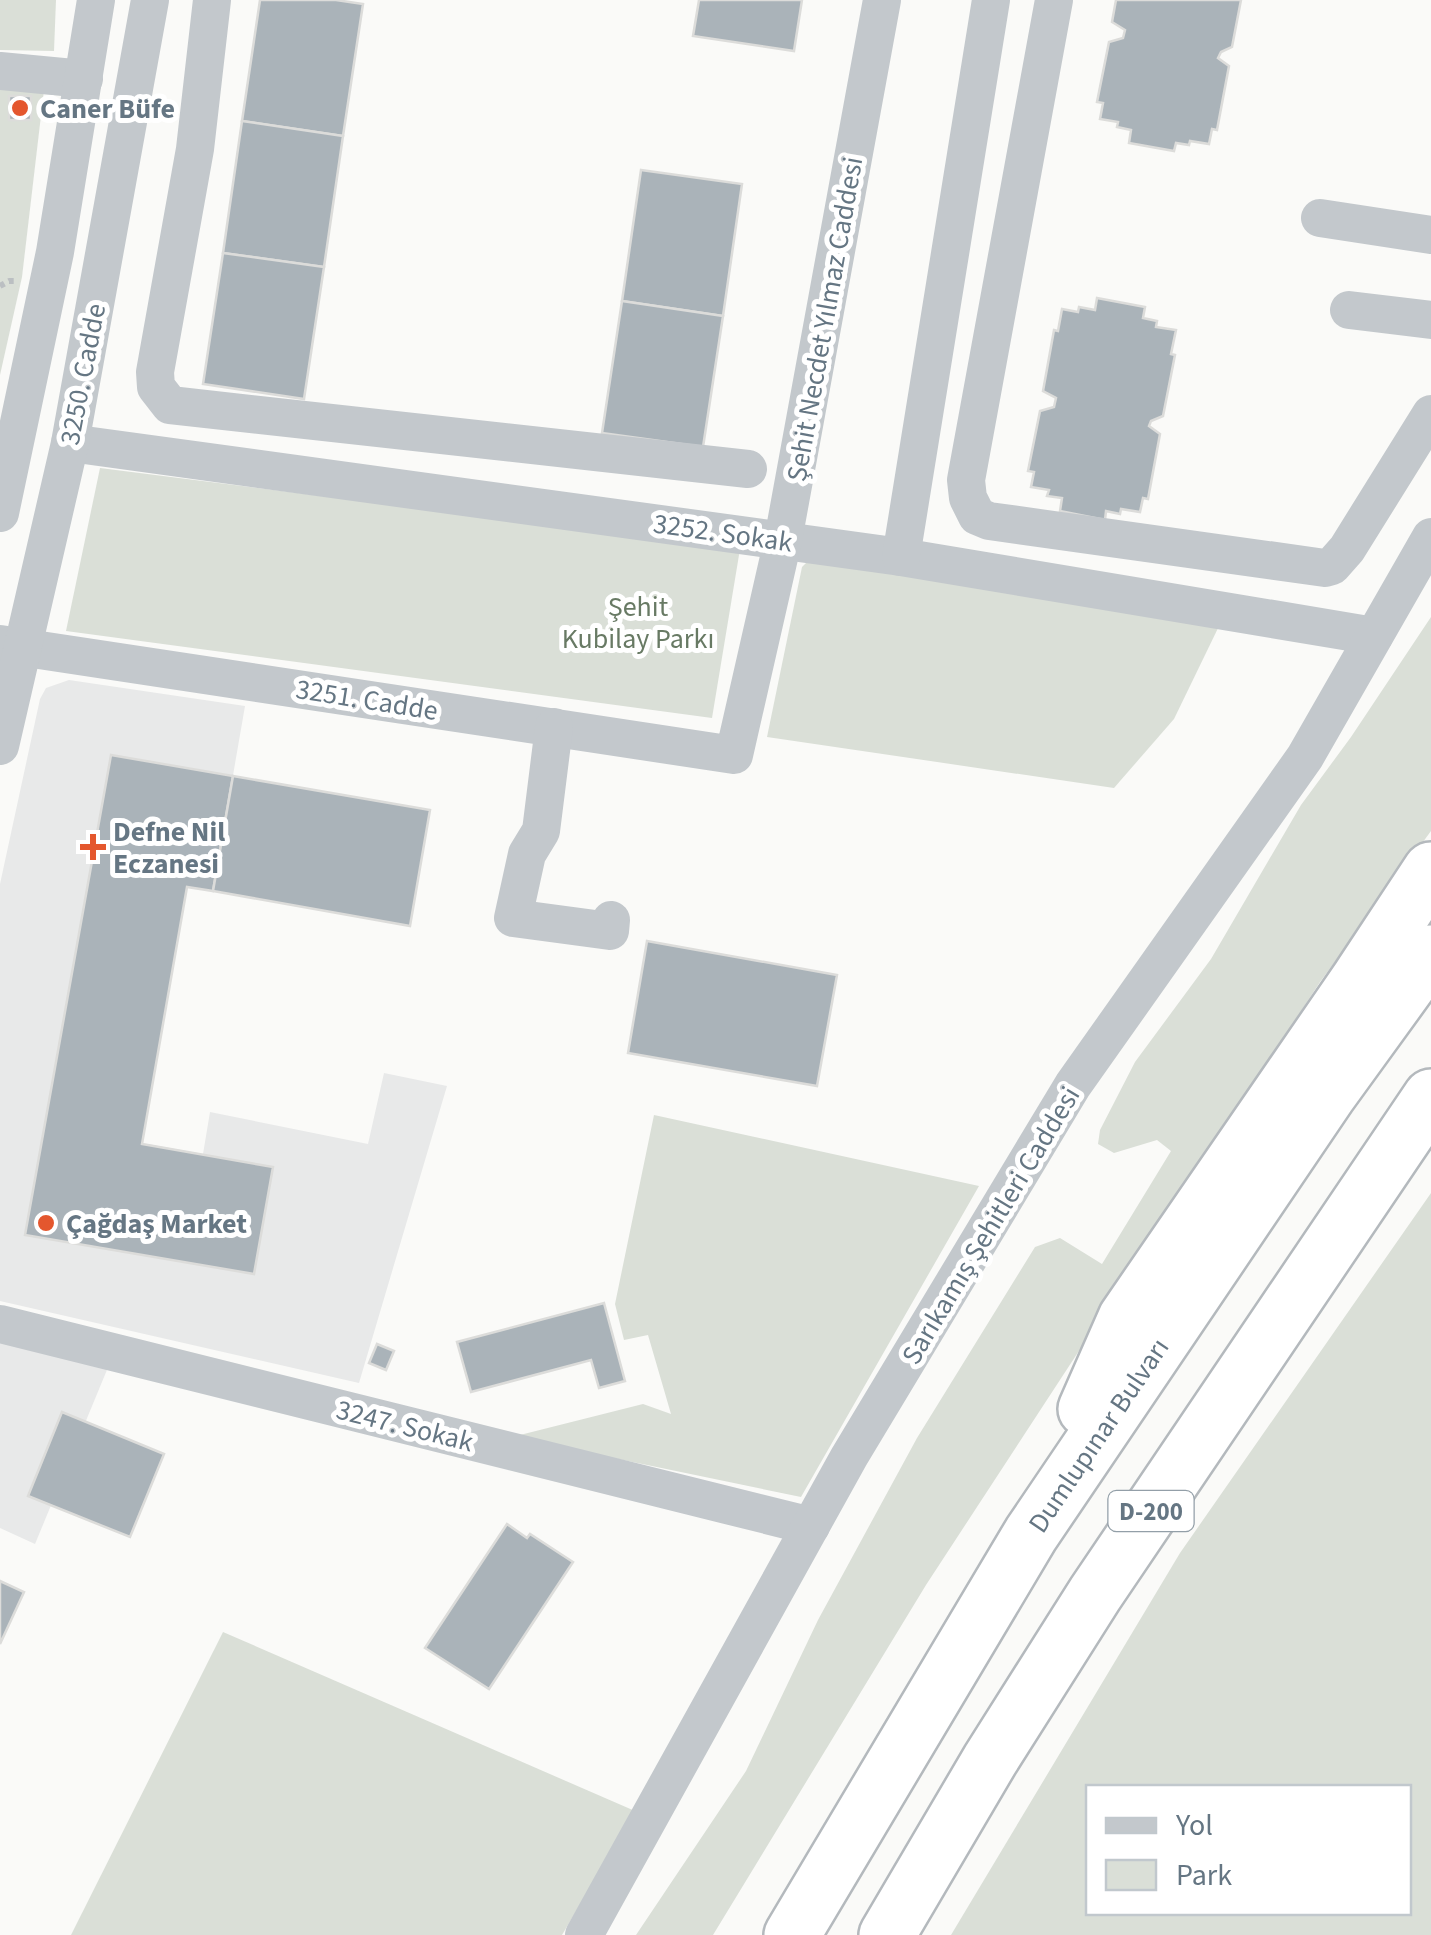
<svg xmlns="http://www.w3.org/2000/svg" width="1431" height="1935" viewBox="0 0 1431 1935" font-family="'Source Sans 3',sans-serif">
<rect width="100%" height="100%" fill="#fafaf8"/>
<g fill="#e8e9e9">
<path d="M 69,680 L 245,706 L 213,891 L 187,887 L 142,1143 L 203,1154 L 210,1112 L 368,1144 L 384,1073 L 447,1086 L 359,1383 L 0,1301 L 0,884 L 40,699 L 46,688 Z"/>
<path d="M 0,1340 L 109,1365 L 35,1544 L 0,1528 Z"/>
</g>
<g fill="#dadfd7" fill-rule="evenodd">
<path d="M 0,0 L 56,0 L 54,51 L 0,50 Z"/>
<path d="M 0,86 L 44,90 L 22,277 L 0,375 Z"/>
<path d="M 100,468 L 740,549 L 712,718 L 66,631 Z"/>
<path d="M 814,555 L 1221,622 L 1174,719 L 1114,788 L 767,737 L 802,567 Z"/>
<path d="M 1431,617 L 1431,831 L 1320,982 L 926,1585 L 713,1935 L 636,1935 L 746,1771 L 818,1620 L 917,1438 L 1035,1247 L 1060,1238 L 1102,1264 L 1171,1151 L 1157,1140 L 1114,1153 L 1098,1144 L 1100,1130 L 1135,1062 L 1211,959 L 1301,805 L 1351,737 Z"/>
<path d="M 654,1115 L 979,1186 L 801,1497 L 512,1437 L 643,1404 L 671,1414 L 648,1335 L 624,1340 L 615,1304 Z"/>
<path d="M 1431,1193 L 1431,1935 L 951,1935 L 1180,1553 ZM 1088,1788 L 1408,1788 L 1408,1912 L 1088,1912 Z"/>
<path d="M 223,1632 L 635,1811 L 562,1935 L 71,1935 Z"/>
</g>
<g fill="#aab3b9" stroke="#dcdcda" stroke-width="2.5">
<path d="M 260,0 L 336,0 L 363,4 L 343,136 L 242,121 Z"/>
<path d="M 699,0 L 802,0 L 794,51 L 693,36 Z"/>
<path d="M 1116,0 L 1241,0 L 1232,47 L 1221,52 L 1218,58 L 1229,66 L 1217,130 L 1212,129 L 1209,144 L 1190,141 L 1189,145 L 1176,143 L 1174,151 L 1129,143 L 1131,130 L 1117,127 L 1118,122 L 1100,119 L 1103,103 L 1097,102 L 1109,42 L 1123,38 L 1125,30 L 1112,22 Z"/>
<rect x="9" y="96" width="22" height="24"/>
<path d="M 242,121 L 343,136 L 324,267 L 223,253 Z"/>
<path d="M 641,170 L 742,184 L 723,316 L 622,301 Z"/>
<path d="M 223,253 L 324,267 L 304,399 L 203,384 Z"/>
<path d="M 1097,298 L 1145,307 L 1143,318 L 1157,321 L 1156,327 L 1176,330 L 1171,354 L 1175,355 L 1163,416 L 1151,421 L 1149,426 L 1160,434 L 1148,499 L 1143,498 L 1140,512 L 1121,509 L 1120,514 L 1106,511 L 1105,520 L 1060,511 L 1062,498 L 1047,496 L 1049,490 L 1031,487 L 1034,472 L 1028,471 L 1040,411 L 1054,407 L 1056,398 L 1043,391 L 1054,330 L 1058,331 L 1062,309 L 1078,312 L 1079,307 L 1095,310 Z"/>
<path d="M 622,301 L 723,316 L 703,447 L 602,433 Z"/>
<path d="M 111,755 L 233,776 L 213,891 L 187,887 L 142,1144 L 273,1167 L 254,1274 L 25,1235 Z"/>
<path d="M 233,776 L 430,810 L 410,926 L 213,891 Z"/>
<path d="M 647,941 L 837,975 L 817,1086 L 628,1053 Z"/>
<path d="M 604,1303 L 625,1381 L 599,1388 L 591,1360 L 471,1392 L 457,1342 Z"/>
<path d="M 377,1344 L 394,1351 L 386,1370 L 369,1363 Z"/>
<path d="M 62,1412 L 164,1454 L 130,1537 L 28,1496 Z"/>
<path d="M 507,1524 L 527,1538 L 530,1534 L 573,1562 L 489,1689 L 425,1648 Z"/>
<path d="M 0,1581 L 24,1592 L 0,1644 Z"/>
</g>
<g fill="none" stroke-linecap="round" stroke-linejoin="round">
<defs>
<g id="highway">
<path d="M 1086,1409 L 1126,1318 L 1359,979 L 1431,870"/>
<path d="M 792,1935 L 1031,1534 L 1328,1095 L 1431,953"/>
<path d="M 887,1935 L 990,1760 L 1095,1594 L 1431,1097"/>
</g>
</defs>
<use href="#highway" stroke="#b4b9bd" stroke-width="60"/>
<path stroke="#bbbfc2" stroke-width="6" stroke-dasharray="5 5" stroke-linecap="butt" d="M 0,286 L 9,281 L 17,281"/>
<g stroke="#c3c8cc" stroke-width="38">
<path d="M 212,0 L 195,149 L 155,372 L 156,387 L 170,405 L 748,469"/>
<path d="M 1054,0 L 966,480 L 968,498 L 977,516 L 989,521 L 1325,568 L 1332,566 L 1347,549 L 1431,414"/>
<path d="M 0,71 L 84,79"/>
<path d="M 1320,218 L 1431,235"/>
<path d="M 1349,310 L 1431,320"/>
<path d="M 70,443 L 901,557 L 1374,636"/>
<path d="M 0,513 L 55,252 L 96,0"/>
<path d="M 901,557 L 991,0"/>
<path d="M 0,644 L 734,755 L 783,540 L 882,0"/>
<path d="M 554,727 L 541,831 L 527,854 L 513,918 L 610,931 L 611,920"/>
<path d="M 0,746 L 70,443 L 150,0"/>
<path d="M 0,1324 L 811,1526"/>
<path d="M 584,1935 L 849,1457 L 1073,1085 L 1305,757 L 1431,537"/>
</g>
<use href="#highway" stroke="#fff" stroke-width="55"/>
</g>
<g fill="#e4572e" stroke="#fff" stroke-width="4">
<circle cx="20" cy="108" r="10"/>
<path d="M88 832h10v10h10v10h-10v10h-10v-10h-10v-10h10z"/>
<circle cx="46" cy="1223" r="10"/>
</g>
<g text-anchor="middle" stroke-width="10" stroke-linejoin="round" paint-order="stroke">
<rect fill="#fff" stroke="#939fa8" stroke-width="2.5" x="1108.5" y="1491" width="85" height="40" rx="8"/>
<g font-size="25" font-weight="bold" fill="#657683">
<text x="1151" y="1520">D-200</text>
</g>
<g font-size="28" font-weight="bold" fill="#657683" stroke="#fff" text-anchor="start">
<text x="40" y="118">Caner Büfe</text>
<text x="113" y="841">Defne Nil<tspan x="113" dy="32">Eczanesi</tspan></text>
<text x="66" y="1233">Çağdaş Market</text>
</g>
<g font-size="28" fill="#657683" stroke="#fff">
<text transform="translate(824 319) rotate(-80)" y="10">Şehit Necdet Yılmaz Caddesi</text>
<text transform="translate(82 374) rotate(-79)" y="10">3250. Cadde</text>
<text transform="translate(723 532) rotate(8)" y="10">3252. Sokak</text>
<text transform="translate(367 699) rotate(9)" y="10">3251. Cadde</text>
<text transform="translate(990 1225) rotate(-59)" y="10">Sarıkamış Şehitleri Caddesi</text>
<text transform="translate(405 1425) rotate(14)" y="10">3247. Sokak</text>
<text transform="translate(1098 1435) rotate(-56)" y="10">Dumlupınar Bulvarı</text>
</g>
<g font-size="28" fill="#687a64" stroke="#fff">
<text x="638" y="616">Şehit<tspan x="638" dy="32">Kubilay Parkı</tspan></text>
</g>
</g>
<rect x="1086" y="1785" width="325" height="130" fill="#ffffff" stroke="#c1c8cd" stroke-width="2.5"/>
<rect x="1106" y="1818" width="50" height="15" fill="#c3c8cc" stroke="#c1c8cd" stroke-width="2.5"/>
<text x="1176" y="1835" font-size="30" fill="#657683">Yol</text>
<rect x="1106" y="1860" width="50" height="30" fill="#dadfd7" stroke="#c1c8cd" stroke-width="2.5"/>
<text x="1176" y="1885" font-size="30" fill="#657683">Park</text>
</svg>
